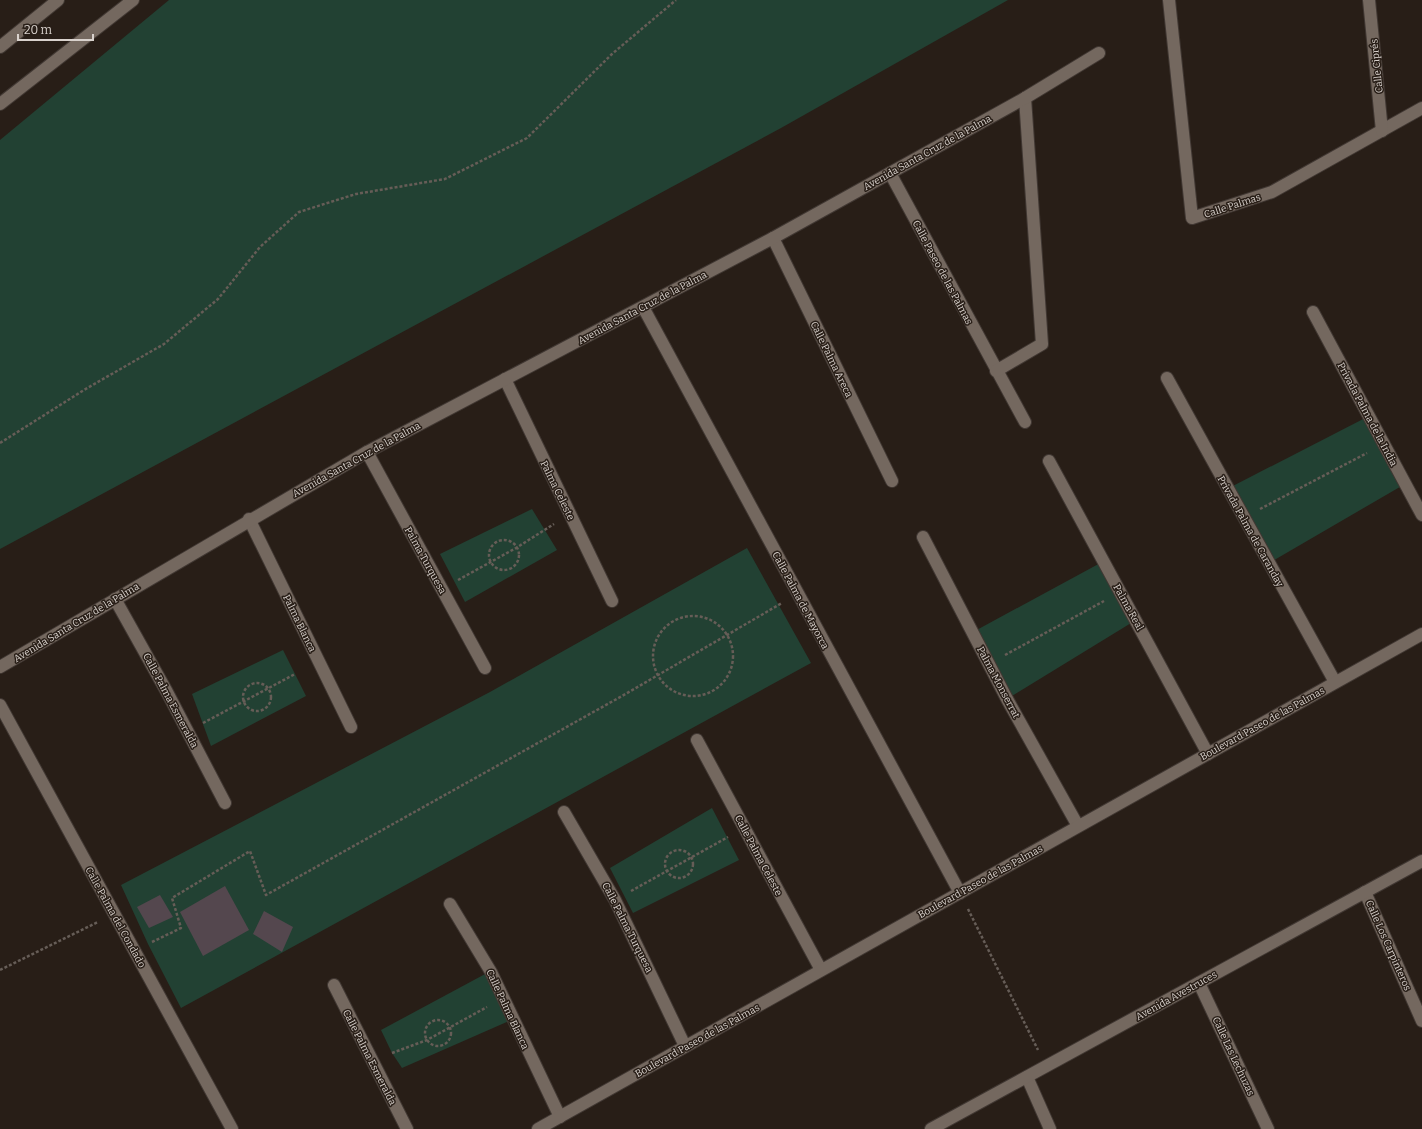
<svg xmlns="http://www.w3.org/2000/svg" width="1422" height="1129" viewBox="0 0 1422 1129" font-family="Bitter,serif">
<rect width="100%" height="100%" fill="#281e17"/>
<g fill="#224133">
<path d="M 169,0 L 1008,0 L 781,128 L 0,549 L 0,140 Z"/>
<path d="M 1369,416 L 1405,484 L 1269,563 L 1227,489 Z"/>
<path d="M 532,509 L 557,550 L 465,602 L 440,554 Z"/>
<path d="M 747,548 L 811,663 L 181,1008 L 148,944 L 121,885 L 490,692 Z"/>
<path d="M 1104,561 L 1136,620 L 1007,699 L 973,632 Z"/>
<path d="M 283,650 L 306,696 L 211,746 L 192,694 Z"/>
<path d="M 712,808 L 739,860 L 633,913 L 610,868 Z"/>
<path d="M 487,973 L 509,1021 L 402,1068 L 392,1053 L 381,1030 Z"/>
</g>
<g fill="#54474e">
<path d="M 225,886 L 249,930 L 203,956 L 180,912 Z"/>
<path d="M 160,895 L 173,917 L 149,928 L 137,907 Z"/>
<path d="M 264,911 L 293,927 L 282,952 L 253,934 Z"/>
</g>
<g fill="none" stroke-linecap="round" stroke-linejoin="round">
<defs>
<g id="minor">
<path d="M 1169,0 L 1192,218 L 1272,192 L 1422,108"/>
<path d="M 1369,0 L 1382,131"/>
<path d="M 890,173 L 1025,422"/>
<path d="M 773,238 L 892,481"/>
<path d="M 643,307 L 960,893"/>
<path d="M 1313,312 L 1422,515"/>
<path d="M 996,371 L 1042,344 L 1025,98"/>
<path d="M 1167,378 L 1335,682"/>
<path d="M 505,379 L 612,601"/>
<path d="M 367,452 L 485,668"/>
<path d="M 1049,461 L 1208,754"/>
<path d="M 249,519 L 351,727"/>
<path d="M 923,537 L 1007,699 L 1078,826"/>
<path d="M 115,599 L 167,692 L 225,803"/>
<path d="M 0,667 L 367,452 L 773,238 L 1025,98 L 1099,53"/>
<path d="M 0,705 L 232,1129"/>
<path d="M 697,740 L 821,970"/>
<path d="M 564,812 L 615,900 L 685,1046"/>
<path d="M 1365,892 L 1422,1021"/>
<path d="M 450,904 L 491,972 L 560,1117"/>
<path d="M 1199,983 L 1268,1129"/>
<path d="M 334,985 L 407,1129"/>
<path d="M 1027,1077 L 1050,1129"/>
<path d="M 538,1129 L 1422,634"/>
<path d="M 931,1129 L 1422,861"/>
</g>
<g id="secondary">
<path d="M 0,47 L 58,0"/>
<path d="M 0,104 L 133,0"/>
</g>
</defs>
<use href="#minor" stroke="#413833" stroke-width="14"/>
<use href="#secondary" stroke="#413833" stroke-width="14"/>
<g stroke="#665d57" stroke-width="2.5" stroke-dasharray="3 2" stroke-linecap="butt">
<path d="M 0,443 L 84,390 L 164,344 L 218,299 L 260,247 L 299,212 L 356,194 L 445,179 L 527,138 L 612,54 L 676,0"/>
<path d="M 1260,509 L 1367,453"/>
<circle cx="504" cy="555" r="15"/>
<path d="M 458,580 L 516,548 L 554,524"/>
<circle cx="693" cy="656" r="40"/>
<path d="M 1005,655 L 1104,601"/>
<circle cx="257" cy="697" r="14"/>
<path d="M 203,723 L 295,674"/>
<circle cx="679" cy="864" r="14"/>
<path d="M 631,891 L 728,837"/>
<path d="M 968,909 L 1038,1050"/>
<path d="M 152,942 L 181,928 L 172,898 L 250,851 L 266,895 L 622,696 L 782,603"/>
<path d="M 0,970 L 98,922"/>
<circle cx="438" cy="1033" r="13"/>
<path d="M 392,1053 L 427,1040 L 487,1007"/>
</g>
<use href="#minor" stroke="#74685f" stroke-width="12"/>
<use href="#secondary" stroke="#74685f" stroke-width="12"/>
</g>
<g text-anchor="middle" stroke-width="3" stroke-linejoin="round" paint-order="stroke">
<g font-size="10" fill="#d9d2cd" stroke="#281e17">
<text transform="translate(1376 66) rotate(-96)" y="4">Calle Ciprés</text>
<text transform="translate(927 152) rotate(-29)" y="4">Avenida Santa Cruz de la Palma</text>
<text transform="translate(1232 205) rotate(-18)" y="4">Calle Palmas</text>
<text transform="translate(943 272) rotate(62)" y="4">Calle Paseo de las Palmas</text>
<text transform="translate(642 307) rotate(-28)" y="4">Avenida Santa Cruz de la Palma</text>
<text transform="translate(832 359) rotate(64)" y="4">Calle Palma Areca</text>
<text transform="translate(1368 414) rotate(62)" y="4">Privada Palma de la India</text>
<text transform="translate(356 459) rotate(-29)" y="4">Avenida Santa Cruz de la Palma</text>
<text transform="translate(558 490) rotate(64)" y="4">Palma Celeste</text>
<text transform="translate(1251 531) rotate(61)" y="4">Privada Palma de Caranday</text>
<text transform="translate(426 560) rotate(61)" y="4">Palma Turquesa</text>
<text transform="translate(801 600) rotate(62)" y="4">Calle Palma de Mayorca</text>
<text transform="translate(1129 607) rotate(61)" y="4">Palma Real</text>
<text transform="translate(76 622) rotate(-31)" y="4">Avenida Santa Cruz de la Palma</text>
<text transform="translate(300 623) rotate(64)" y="4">Palma Blanca</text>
<text transform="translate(999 682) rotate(62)" y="4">Palma Monserrat</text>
<text transform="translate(171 700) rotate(62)" y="4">Calle Palma Esmeralda</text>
<text transform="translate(1262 723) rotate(-29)" y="4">Boulevard Paseo de las Palmas</text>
<text transform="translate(759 855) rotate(62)" y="4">Calle Palma Celeste</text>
<text transform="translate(980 881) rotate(-29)" y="4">Boulevard Paseo de las Palmas</text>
<text transform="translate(116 917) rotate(61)" y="4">Calle Palma del Condado</text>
<text transform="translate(628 927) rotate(63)" y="4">Calle Palma Turquesa</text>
<text transform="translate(1389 945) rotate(66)" y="4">Calle Los Carpinteros</text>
<text transform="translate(1176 995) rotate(-29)" y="4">Avenida Avestruces</text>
<text transform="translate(508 1009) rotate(65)" y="4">Calle Palma Blanca</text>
<text transform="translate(697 1040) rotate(-29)" y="4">Boulevard Paseo de las Palmas</text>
<text transform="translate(1234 1056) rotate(65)" y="4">Calle Las Lechuzas</text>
<text transform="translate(370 1057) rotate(63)" y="4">Calle Palma Esmeralda</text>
</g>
</g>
<path d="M18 34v6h75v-6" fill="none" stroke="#d9d2cd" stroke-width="2"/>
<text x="24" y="34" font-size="12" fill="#d9d2cd" stroke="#281e17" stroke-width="3" paint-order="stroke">20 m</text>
</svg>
